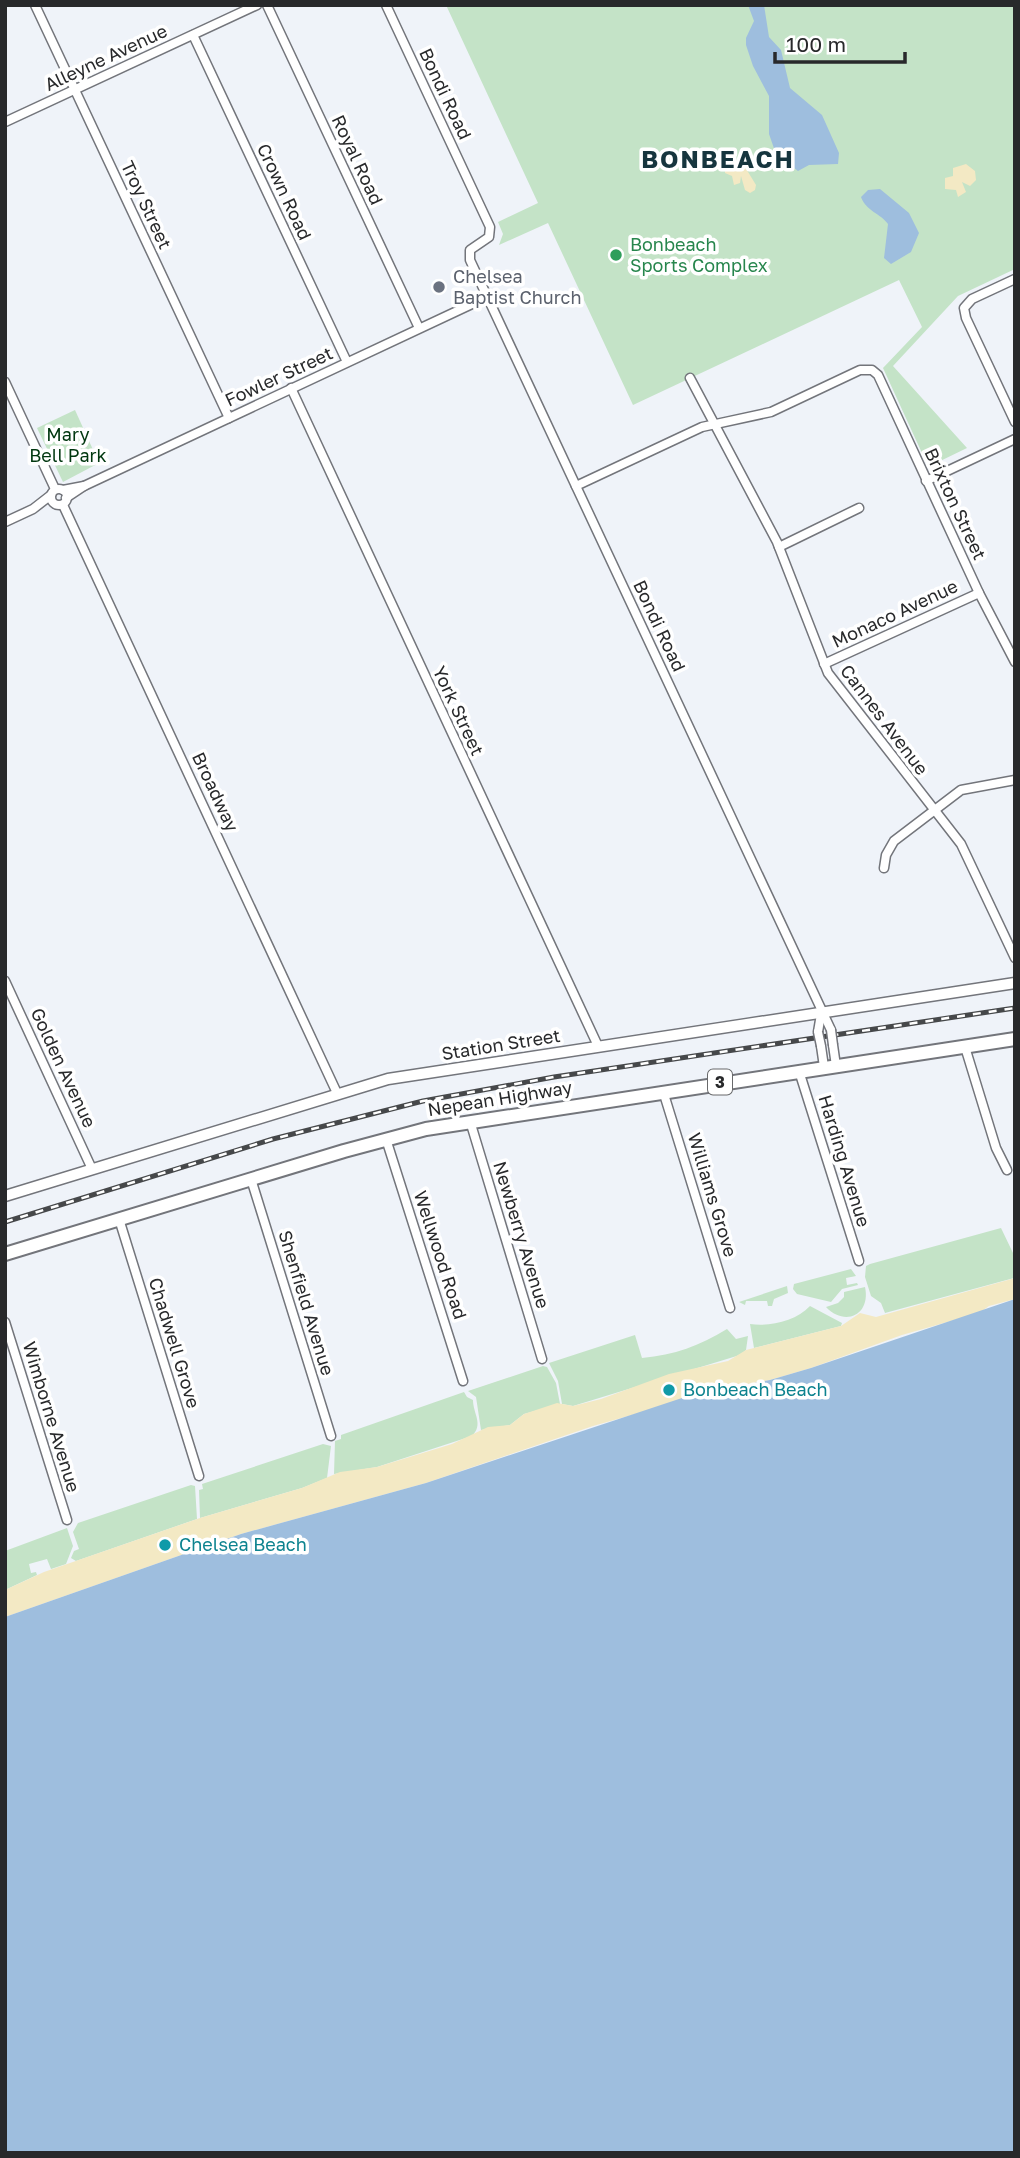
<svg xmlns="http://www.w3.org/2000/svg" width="1020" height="2158" viewBox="0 0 1020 2158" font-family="'Golos Text',sans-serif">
<rect width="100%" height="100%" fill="#eff3f9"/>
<g fill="#c4e3c7">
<path d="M 446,5 L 1015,5 L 1015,269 L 958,296 L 893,366 L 967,448 L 932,465 L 927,464 L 883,368 L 922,327 L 899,280 L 633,405 L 548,223 L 499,245 L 503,234 L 498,222 L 538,203 Z"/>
<path d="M 75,410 L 99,463 L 63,482 L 37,428 Z"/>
<path d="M 1001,1228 L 1013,1253 L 1014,1278 L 885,1313 L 881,1303 L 871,1296 L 865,1277 L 866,1266 L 870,1264 Z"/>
<path d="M 851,1269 L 856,1276 L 846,1278 L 847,1285 L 857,1283 L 858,1285 L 842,1289 L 831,1302 L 797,1294 L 793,1289 L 794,1284 Z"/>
<path d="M 787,1286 L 788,1293 L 774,1299 L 772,1306 L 768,1306 L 767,1301 L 746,1301 L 745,1305 L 739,1302 Z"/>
<path d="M 865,1287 C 871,1315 845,1327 826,1307 L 838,1303 L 844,1297 L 844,1292 Z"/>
<path d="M 810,1306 L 842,1323 L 841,1326 L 754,1348 L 750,1324 C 770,1327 796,1321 810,1306 Z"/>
<path d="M 727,1329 L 736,1339 L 748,1336 L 746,1350 L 740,1355 L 573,1406 L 562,1404 L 558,1381 L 549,1363 L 635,1335 L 642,1358 C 675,1355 699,1346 727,1329 Z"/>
<path d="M 543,1366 L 547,1367 L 556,1383 L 560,1404 L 524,1414 L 510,1425 L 481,1430 L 476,1397 L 468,1391 Z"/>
<path d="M 464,1392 L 467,1397 L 473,1400 C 473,1414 484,1424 472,1436 L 377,1467 L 334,1474 L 335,1441 L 341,1439 L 341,1435 Z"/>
<path d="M 323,1444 L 331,1446 L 327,1478 L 302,1488 L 200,1518 L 199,1490 L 203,1489 L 202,1484 Z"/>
<path d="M 191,1485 L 195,1486 L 197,1519 L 76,1561 L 71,1558 L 74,1551 L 79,1549 L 73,1532 L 78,1523 Z"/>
<path d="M 67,1528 L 73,1546 L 66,1564 L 51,1569 L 47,1559 L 29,1564 L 31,1573 L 36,1572 L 37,1575 L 5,1590 L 5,1551 Z"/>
</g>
<g fill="#f3e9c4">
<path d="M 966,164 L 975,171 L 976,180 L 970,186 L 962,182 L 966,192 L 958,197 L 956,190 L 945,189 L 945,178 L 953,176 L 953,168 Z"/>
<path d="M 725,166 L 736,170 L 745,167 L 756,185 L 755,190 L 750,193 L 745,190 L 741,176 L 740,183 L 734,185 L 732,176 L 725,173 Z"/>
<path d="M 1015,1278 L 1015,1299 L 989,1306 L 979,1313 L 902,1335 L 811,1368 L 770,1380 L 727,1388 L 593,1426 L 426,1483 L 241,1534 L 5,1617 L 5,1590 L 44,1572 L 200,1518 L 302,1488 L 340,1472 L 377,1467 L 452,1444 L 488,1427 L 510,1425 L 524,1414 L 557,1403 L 573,1406 L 601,1399 L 669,1374 L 728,1361 L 746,1350 L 841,1326 L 860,1313 L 876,1317 Z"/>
</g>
<g fill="#9ebede">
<path d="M 748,5 L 764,5 L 769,37 L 781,50 L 790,88 L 822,115 L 839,153 L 838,164 L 809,165 L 798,171 L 776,154 L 769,134 L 769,96 L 753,66 L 746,45 L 746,38 L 754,21 Z"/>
<path d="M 880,189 L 909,213 L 919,233 L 911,252 L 891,264 L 884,258 L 888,224 C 880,213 866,211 861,197 L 868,190 Z"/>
<path d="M 1015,1299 L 1015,2153 L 5,2153 L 5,1617 L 241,1534 L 426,1483 L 691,1395 L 770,1380 L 811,1368 Z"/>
</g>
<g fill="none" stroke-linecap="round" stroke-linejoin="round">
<defs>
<g id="minor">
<path d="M 35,5 L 229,418"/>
<path d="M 267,5 L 419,328"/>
<path d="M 386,5 L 490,227 L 489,237 L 470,250 L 470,260 L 831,1030"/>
<path d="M 193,35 L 347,362"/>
<path d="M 5,122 L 257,5"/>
<path d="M 1015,279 L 972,299 L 964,308 L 966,318 L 1015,422"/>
<path d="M 690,378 L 777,542 L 828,673 L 961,844 L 1015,958"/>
<path d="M 5,382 L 55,489"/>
<path d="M 291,388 L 598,1046"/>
<path d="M 926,481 L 1015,439"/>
<path d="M 576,486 L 702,427 L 771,412 L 860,370 L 872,370 L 878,375 L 979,593 L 1015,662"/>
<circle cx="59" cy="497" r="8"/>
<path d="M 63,490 L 84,486"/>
<path d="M 66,498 L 84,486 L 487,297"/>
<path d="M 63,505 L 337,1093"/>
<path d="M 5,522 L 33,509 L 51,495"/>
<path d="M 779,547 L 859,508"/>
<path d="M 824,664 L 979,593"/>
<path d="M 884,868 L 886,855 L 894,841 L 961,790 L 1015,780"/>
<path d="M 5,981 L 92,1169"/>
<path d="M 818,1032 L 821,1014"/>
<path d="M 833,1045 L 836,1066"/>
<path d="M 821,1046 L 824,1067"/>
<path d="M 965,1047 L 996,1148 L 1007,1170"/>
<path d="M 799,1071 L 859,1261"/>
<path d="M 663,1091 L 730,1308"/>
<path d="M 470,1121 L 542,1359"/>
<path d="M 386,1139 L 463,1381"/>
<path d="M 251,1179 L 331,1436"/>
<path d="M 119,1219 L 199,1476"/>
<path d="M 5,1322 L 67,1520"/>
</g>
<path id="tertiary" d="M 5,1196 L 388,1079 L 1015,983"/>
<path id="trunk" d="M 5,1254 L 344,1151 L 426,1129 L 1015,1039"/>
</defs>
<use href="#minor" stroke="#73757b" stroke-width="11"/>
<use href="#tertiary" stroke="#73757b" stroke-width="13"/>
<use href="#trunk" stroke="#73757b" stroke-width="16"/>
<use href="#minor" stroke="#fff" stroke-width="8"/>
<use href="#tertiary" stroke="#fff" stroke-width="10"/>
<use href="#trunk" stroke="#fff" stroke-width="12"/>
<defs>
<path id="rail" d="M 5,1222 L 273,1139 L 423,1101 L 554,1077 L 1015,1008"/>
</defs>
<use href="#rail" stroke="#46484a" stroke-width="5"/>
<use href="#rail" stroke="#fff" stroke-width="2.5" stroke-dasharray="8" stroke-linecap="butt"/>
<defs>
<g id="minor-bridge">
<path d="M 831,1030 L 833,1045"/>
<path d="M 818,1032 L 821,1046"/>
</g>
</defs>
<use href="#minor-bridge" stroke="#73757b" stroke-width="11" stroke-linecap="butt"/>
<use href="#minor-bridge" stroke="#fff" stroke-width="8"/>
</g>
<circle fill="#2e9e5b" stroke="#fff" stroke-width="2.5" cx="616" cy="255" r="7"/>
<circle fill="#6b7280" stroke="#fff" stroke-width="2.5" cx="439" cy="287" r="7"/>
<g fill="#0f9aa8" stroke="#fff" stroke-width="2.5">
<circle cx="669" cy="1390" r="7"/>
<circle cx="165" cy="1545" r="7"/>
</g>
<g text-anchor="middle" stroke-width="7" stroke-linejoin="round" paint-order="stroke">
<rect fill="#fff" stroke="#68696b" stroke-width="2" x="708" y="1069.5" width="24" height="25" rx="5"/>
<g font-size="16" font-weight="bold" fill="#28292b">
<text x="720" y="1088">3</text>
</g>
<g font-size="18" fill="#28292b" stroke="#fff">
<text transform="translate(106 58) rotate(-25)" y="6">Alleyne Avenue</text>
<text transform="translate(445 94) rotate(65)" y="6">Bondi Road</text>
<text transform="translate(357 160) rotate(65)" y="6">Royal Road</text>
<text transform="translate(284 192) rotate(65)" y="6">Crown Road</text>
<text transform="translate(146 205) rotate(65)" y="6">Troy Street</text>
<text transform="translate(279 377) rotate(-25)" y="6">Fowler Street</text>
<text transform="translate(955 504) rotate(65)" y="6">Brixton Street</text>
<text transform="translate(895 614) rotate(-25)" y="6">Monaco Avenue</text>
<text transform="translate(659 626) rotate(65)" y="6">Bondi Road</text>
<text transform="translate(458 711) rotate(65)" y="6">York Street</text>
<text transform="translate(884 720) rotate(53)" y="6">Cannes Avenue</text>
<text transform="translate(215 792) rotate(65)" y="6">Broadway</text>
<text transform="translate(501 1045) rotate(-9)" y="6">Station Street</text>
<text transform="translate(63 1068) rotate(65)" y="6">Golden Avenue</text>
<text transform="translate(500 1099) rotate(-9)" y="6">Nepean Highway</text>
<text transform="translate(844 1161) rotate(73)" y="6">Harding Avenue</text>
<text transform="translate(712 1195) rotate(73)" y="6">Williams Grove</text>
<text transform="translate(521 1235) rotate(73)" y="6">Newberry Avenue</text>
<text transform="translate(440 1255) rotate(72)" y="6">Wellwood Road</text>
<text transform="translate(306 1303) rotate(73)" y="6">Shenfield Avenue</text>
<text transform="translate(174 1343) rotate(73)" y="6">Chadwell Grove</text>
<text transform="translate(51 1417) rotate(73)" y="6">Wimborne Avenue</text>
</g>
<g font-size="18" fill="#27864d" stroke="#fff" text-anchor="start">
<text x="630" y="251">Bonbeach<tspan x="630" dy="21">Sports Complex</tspan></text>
</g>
<g font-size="18" fill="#5b616d" stroke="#fff" text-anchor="start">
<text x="453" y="283">Chelsea<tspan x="453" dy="21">Baptist Church</tspan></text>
</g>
<g font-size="18" fill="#00370f" stroke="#fff">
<text x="68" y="441">Mary<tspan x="68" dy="21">Bell Park</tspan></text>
</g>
<g font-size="18" fill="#0d838f" stroke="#fff" text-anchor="start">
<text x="683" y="1396">Bonbeach Beach</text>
<text x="179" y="1551">Chelsea Beach</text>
</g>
<g font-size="24" font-weight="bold" letter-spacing="2" fill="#16353e" stroke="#fff">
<text x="718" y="168">BONBEACH</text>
</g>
</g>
<rect width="1020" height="2158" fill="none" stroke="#28292b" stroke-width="14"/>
<path d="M775 52v10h130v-10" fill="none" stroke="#28292b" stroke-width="3.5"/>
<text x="786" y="52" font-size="21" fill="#28292b" stroke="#ffffff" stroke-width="5" paint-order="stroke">100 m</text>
</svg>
